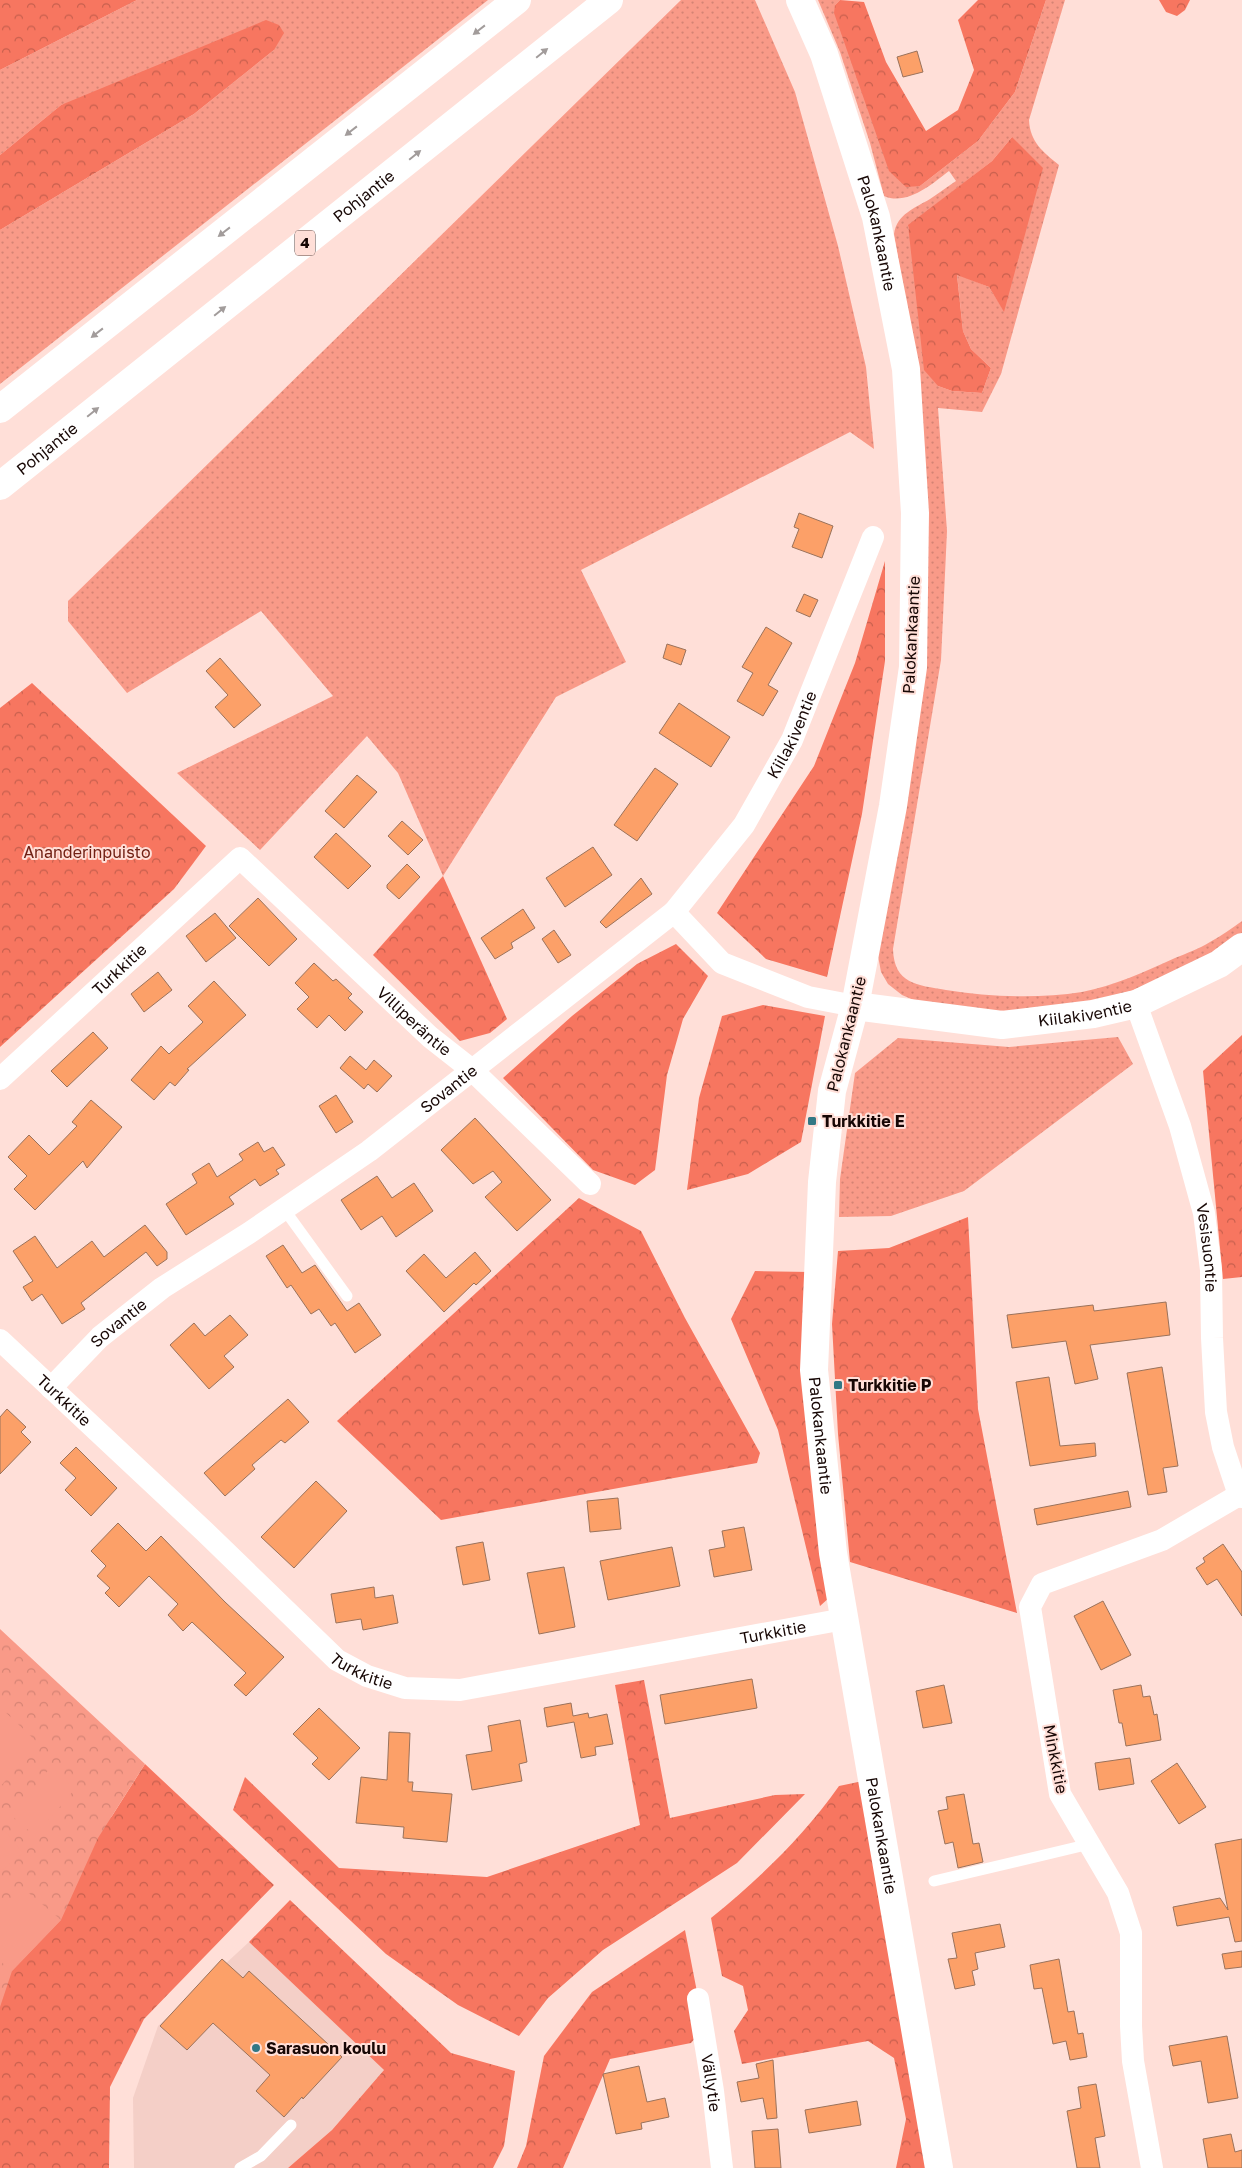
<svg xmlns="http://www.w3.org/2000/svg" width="1242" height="2168" viewBox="0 0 1242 2168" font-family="'Golos Text',sans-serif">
<defs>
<pattern id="grass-dots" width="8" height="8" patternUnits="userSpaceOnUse" patternTransform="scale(1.25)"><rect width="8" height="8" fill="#f99a88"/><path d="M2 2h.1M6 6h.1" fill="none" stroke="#d58374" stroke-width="1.8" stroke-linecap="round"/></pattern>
<pattern id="forest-crowns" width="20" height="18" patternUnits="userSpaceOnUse" patternTransform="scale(1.25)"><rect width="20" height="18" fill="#f77660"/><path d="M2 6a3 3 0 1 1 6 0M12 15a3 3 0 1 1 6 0" fill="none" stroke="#c75f4d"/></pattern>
<pattern id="park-crowns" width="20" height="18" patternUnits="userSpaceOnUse" patternTransform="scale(1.25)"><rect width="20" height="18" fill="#f99a88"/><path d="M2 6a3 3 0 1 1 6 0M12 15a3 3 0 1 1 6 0" fill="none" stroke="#d58374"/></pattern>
</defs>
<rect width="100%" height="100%" fill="#ffdfd8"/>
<path fill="#f4cfc7" d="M 249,1942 L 384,2070 L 332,2130 L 288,2168 L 134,2168 L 133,2098 L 158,2026 Z"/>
<g fill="url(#grass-dots)" fill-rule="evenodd">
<path d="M 137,0 L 488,0 L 0,384 L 0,230 L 194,114 L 274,50 L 61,105 L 0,155 L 0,70 Z"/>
<path d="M 681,0 L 755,0 L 795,92 L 838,246 L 866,367 L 874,449 L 850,432 L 581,570 L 626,662 L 556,697 L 443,876 L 398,773 L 367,736 L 260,850 L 177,773 L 333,696 L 261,611 L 127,693 L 68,621 L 68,601 Z"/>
<path d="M 818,0 L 840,0 L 835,5 L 920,186 L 978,141 L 1015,92 L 1046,0 L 1065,0 L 1029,120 C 1030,142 1043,152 1059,165 L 1001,374 L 982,412 L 938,408 L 947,531 L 941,660 L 893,949 C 894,984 917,985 946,990 C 990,997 1038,999 1082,992 C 1114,986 1146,971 1175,958 C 1187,953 1199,949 1210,942 C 1221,936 1232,928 1242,921 L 1242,935 L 1214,953 L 1174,974 L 1131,991 L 1088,1002 L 1004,1012 L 916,1001 L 902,995 L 888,984 L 881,972 L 876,945 L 903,809 L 917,371 L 894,234 C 897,214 915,208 930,199 C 939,193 947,187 956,181 L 949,171 C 932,184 907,206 884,196 L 870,143 L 840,52 ZM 1012,137 L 1004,311 L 989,287 L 957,274 L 963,331 L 971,349 L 991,368 L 982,393 L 952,391 L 938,386 L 908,226 L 992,161 Z"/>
<path d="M 1118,1037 L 1133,1064 L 964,1191 L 891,1216 L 839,1217 L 840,1179 L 855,1073 L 898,1038 L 1009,1047 Z"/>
</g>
<g fill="url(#forest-crowns)">
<path d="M 0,0 L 137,0 L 0,70 Z"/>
<path d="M 840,0 L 864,2 L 886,62 L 926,131 L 958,110 L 974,70 L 958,20 L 978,0 L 1046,0 L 1015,92 L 978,141 L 920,186 L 906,187 L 889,171 L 834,13 L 835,5 Z"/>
<path d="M 1159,0 L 1190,0 L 1185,10 L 1177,16 L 1166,12 Z"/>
<path d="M 266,20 L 279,25 L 284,33 L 274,50 L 194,114 L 0,230 L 0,155 L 61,105 Z"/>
<path d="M 1012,137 L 1043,168 L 1004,312 L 989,287 L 957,275 L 963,331 L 971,349 L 991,368 L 982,393 L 952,391 L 938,386 L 924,370 L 908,225 L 992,161 Z"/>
<path d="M 885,561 L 885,661 L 862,814 L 827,977 L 766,959 L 717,913 L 814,766 L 855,663 Z"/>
<path d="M 32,683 L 206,846 L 174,889 L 0,1047 L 0,708 Z"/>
<path d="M 443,876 L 507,1019 L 490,1033 L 460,1041 L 373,955 Z"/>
<path d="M 676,944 L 708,976 L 683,1019 L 667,1075 L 655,1170 L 635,1185 L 593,1170 L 503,1078 L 572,1016 L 637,964 Z"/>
<path d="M 763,1005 L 825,1016 L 801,1142 L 748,1174 L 687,1190 L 699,1098 L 722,1016 Z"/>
<path d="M 1242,1035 L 1242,1277 L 1223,1279 L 1203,1071 Z"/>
<path d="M 579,1198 L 641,1231 L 685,1318 L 760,1453 L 757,1463 L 441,1520 L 337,1421 Z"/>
<path d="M 968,1217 L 978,1409 L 1017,1613 L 850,1562 L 838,1434 L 832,1324 L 838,1251 L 889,1248 Z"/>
<path d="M 755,1271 L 811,1272 L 830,1597 L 820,1606 L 778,1430 L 731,1319 Z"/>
<path d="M 644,1680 L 670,1818 L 775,1795 L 805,1794 L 737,1863 L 603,1950 L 548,1998 L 519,2036 L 458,2005 L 386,1954 L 233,1810 L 245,1777 L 339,1868 L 487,1877 L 640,1825 L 615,1685 Z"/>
<path d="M 145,1764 L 274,1885 L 144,2019 L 110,2087 L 109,2168 L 0,2168 L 0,1981 L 42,1893 L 112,1816 Z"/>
<path d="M 863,1781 L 933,2168 L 896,2168 L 906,2119 L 894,2058 L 868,2041 L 742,2064 L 734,2031 L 748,2010 L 743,1986 L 722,1976 L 711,1918 C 760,1878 802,1838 839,1786 Z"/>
<path d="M 290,1900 L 451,2053 L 515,2071 L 504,2146 L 493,2168 L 288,2168 L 332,2130 L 384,2070 L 249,1942 Z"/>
<path d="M 685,1930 L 704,2028 L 691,2043 L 610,2059 L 563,2168 L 517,2168 L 526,2146 L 544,2056 L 592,1992 Z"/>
</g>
<path fill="url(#park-crowns)" d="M 0,1629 L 145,1764 L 98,1838 L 61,1920 L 12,1971 L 0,2007 Z"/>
<g fill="#f99a88">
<path d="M 0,1707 L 38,1743 L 0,1787 Z"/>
<path d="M 50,1768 L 75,1789 L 35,1836 L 11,1815 Z"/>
<path d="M 4,1830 L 23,1853 L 0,1872 L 0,1833 Z"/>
<path d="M 24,1889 L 61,1920 L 12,1971 L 0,1961 L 0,1914 Z"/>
</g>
<g fill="#fca068" stroke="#9a725b">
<path d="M 917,51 L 923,72 L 903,77 L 897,57 Z"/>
<path d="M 799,513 L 833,526 L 822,558 L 792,547 L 799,529 L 794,527 Z"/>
<path d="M 804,594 L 818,600 L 810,617 L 796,611 Z"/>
<path d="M 766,627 L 792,643 L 768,685 L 778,691 L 763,716 L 737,701 L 753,673 L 742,667 Z"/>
<path d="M 667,644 L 686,650 L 681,665 L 663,658 Z"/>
<path d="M 220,658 L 261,705 L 234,728 L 215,707 L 228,695 L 206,671 Z"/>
<path d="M 679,703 L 730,737 L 711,767 L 659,733 Z"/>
<path d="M 655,768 L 678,784 L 637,841 L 614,825 Z"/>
<path d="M 357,775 L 377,792 L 344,828 L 325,811 Z"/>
<path d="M 402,821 L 423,840 L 408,855 L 388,836 Z"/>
<path d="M 336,833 L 371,866 L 348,889 L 314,857 Z"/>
<path d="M 593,847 L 612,875 L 565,907 L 546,878 Z"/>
<path d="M 407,864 L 420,877 L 399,899 L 387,888 L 387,885 Z"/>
<path d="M 641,878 L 652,894 L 606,928 L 600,922 Z"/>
<path d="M 258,898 L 297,939 L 269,966 L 229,926 Z"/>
<path d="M 523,909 L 535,928 L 511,943 L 513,948 L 495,959 L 481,938 Z"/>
<path d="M 215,913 L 236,938 L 206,962 L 186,936 Z"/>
<path d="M 554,930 L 571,955 L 558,963 L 542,939 Z"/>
<path d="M 314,963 L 333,981 L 336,979 L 352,994 L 348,998 L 363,1012 L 345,1031 L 329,1015 L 317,1028 L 297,1009 L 309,997 L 295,983 Z"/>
<path d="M 158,972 L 172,990 L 144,1012 L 131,994 Z"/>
<path d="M 214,981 L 246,1015 L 187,1069 L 189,1070 L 175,1086 L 170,1082 L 154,1100 L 131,1080 L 161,1046 L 169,1054 L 203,1022 L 188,1006 Z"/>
<path d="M 93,1032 L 108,1048 L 67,1087 L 51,1071 Z"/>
<path d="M 350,1056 L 366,1070 L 374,1060 L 392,1076 L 377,1092 L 368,1084 L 364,1089 L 340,1068 Z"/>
<path d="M 336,1095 L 353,1122 L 336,1133 L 319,1106 Z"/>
<path d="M 91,1100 L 122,1127 L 87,1168 L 83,1161 L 35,1210 L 14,1189 L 27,1176 L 8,1157 L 29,1135 L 49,1155 L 77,1126 L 72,1122 Z"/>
<path d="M 475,1118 L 551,1200 L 517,1231 L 485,1197 L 502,1182 L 493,1171 L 473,1184 L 441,1150 Z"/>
<path d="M 258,1142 L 264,1152 L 273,1147 L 285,1165 L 276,1170 L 279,1174 L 260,1186 L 255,1179 L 229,1197 L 234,1204 L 186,1235 L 166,1204 L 197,1183 L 192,1174 L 209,1163 L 217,1177 L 243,1160 L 239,1154 Z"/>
<path d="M 377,1176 L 392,1198 L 414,1183 L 433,1211 L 396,1237 L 382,1216 L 361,1230 L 341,1200 Z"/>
<path d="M 145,1225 L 167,1252 L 167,1259 L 157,1266 L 146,1252 L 81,1303 L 85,1309 L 62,1324 L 42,1294 L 32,1301 L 23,1287 L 33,1281 L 13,1251 L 35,1236 L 57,1268 L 92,1241 L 104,1257 Z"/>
<path d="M 283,1245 L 302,1273 L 315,1265 L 347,1311 L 359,1303 L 381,1335 L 355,1353 L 335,1323 L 331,1326 L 319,1309 L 311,1314 L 291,1285 L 287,1288 L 266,1256 Z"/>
<path d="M 475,1252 L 491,1271 L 476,1285 L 474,1283 L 444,1312 L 406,1271 L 424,1254 L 446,1278 Z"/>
<path d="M 1166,1302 L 1170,1335 L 1090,1345 L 1098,1379 L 1075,1384 L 1066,1341 L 1012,1348 L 1007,1315 L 1093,1305 L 1094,1311 Z"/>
<path d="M 230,1315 L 248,1335 L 224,1356 L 234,1367 L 209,1389 L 170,1345 L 194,1323 L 205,1336 Z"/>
<path d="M 1162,1367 L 1178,1466 L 1163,1468 L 1167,1492 L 1148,1495 L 1127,1373 Z"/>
<path d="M 1049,1377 L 1060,1446 L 1095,1443 L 1096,1456 L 1030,1466 L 1016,1382 Z"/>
<path d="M 288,1399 L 309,1422 L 285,1443 L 281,1440 L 252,1465 L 255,1469 L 225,1496 L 204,1473 Z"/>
<path d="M 7,1409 L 26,1427 L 21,1432 L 31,1442 L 0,1474 L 0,1417 Z"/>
<path d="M 76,1447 L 117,1488 L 91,1516 L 65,1490 L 76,1478 L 60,1463 Z"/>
<path d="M 316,1481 L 347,1511 L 294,1568 L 261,1537 Z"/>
<path d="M 1128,1491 L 1131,1507 L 1037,1525 L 1034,1509 Z"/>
<path d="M 618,1498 L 621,1529 L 590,1532 L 587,1501 Z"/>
<path d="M 118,1523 L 146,1551 L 161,1536 L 225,1602 L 284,1657 L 246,1696 L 234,1685 L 246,1673 L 192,1622 L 183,1631 L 168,1615 L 178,1604 L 149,1576 L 119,1607 L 105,1593 L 110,1588 L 97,1576 L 106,1566 L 91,1551 Z"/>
<path d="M 744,1527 L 752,1570 L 714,1577 L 709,1550 L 725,1547 L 722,1531 Z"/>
<path d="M 483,1542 L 490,1580 L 463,1585 L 456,1547 Z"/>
<path d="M 1223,1544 L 1242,1572 L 1242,1616 L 1217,1579 L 1207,1585 L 1196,1568 L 1205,1562 L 1203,1558 Z"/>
<path d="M 672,1547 L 680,1586 L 608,1600 L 600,1561 Z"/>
<path d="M 564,1567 L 575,1627 L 539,1634 L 527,1573 Z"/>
<path d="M 374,1587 L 375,1598 L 393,1595 L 398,1623 L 363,1630 L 361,1619 L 336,1623 L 331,1594 Z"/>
<path d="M 1103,1601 L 1131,1655 L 1101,1670 L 1074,1616 Z"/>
<path d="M 752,1679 L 757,1708 L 665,1724 L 660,1695 Z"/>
<path d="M 944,1685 L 952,1723 L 923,1728 L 916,1691 Z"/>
<path d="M 1141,1685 L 1143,1697 L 1150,1696 L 1154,1715 L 1157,1714 L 1161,1740 L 1126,1746 L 1122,1723 L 1119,1723 L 1113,1690 Z"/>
<path d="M 571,1703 L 573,1716 L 588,1713 L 589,1718 L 607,1714 L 613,1744 L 595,1747 L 596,1755 L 581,1758 L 574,1722 L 547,1727 L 544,1708 Z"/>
<path d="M 319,1708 L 360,1748 L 329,1780 L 312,1764 L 318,1758 L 293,1734 Z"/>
<path d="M 520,1720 L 527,1762 L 519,1764 L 522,1781 L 472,1790 L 466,1755 L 492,1751 L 488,1726 Z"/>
<path d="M 389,1732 L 410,1733 L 408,1782 L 413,1782 L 412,1791 L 452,1794 L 447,1842 L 403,1838 L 404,1827 L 356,1823 L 361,1777 L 387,1780 Z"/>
<path d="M 1130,1758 L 1134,1784 L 1099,1790 L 1095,1763 Z"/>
<path d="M 1177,1763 L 1206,1807 L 1179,1824 L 1151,1781 Z"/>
<path d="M 964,1794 L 973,1844 L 979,1843 L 983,1862 L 958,1868 L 953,1842 L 945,1844 L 938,1811 L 948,1809 L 946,1797 Z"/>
<path d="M 1242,1839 L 1242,1941 L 1235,1942 L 1229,1917 L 1177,1926 L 1173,1907 L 1220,1898 L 1228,1910 L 1215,1844 Z"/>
<path d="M 1000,1924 L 1005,1947 L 975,1953 L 978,1969 L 972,1971 L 975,1985 L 955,1989 L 948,1959 L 957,1958 L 952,1933 Z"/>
<path d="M 1242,1951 L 1242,1967 L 1225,1969 L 1222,1954 Z"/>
<path d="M 222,1959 L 243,1978 L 249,1971 L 342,2057 L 303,2099 L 302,2097 L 284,2117 L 256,2091 L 270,2075 L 213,2023 L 187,2050 L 160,2026 Z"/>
<path d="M 1059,1959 L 1068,2012 L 1074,2011 L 1078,2034 L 1083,2033 L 1087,2057 L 1070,2060 L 1066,2041 L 1053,2044 L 1042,1988 L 1034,1989 L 1030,1965 Z"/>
<path d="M 1227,2036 L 1238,2098 L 1208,2103 L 1201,2061 L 1173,2066 L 1169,2046 Z"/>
<path d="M 773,2060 L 777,2118 L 767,2119 L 763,2098 L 741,2102 L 737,2082 L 759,2078 L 756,2064 Z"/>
<path d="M 639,2066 L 647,2102 L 665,2098 L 669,2117 L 641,2123 L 642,2129 L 616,2134 L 603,2074 Z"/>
<path d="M 1096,2084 L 1105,2136 L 1095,2138 L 1100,2168 L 1077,2168 L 1067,2111 L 1081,2108 L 1078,2087 Z"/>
<path d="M 857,2101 L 861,2125 L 809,2133 L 805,2110 Z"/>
<path d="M 778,2129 L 781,2168 L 755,2168 L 752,2131 Z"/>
<path d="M 1231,2134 L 1235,2152 L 1242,2150 L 1242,2168 L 1208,2168 L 1203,2139 Z"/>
</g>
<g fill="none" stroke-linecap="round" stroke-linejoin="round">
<g stroke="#fff" stroke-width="11">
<path d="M 284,1209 L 347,1296"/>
<path d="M 934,1881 L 1090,1844"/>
<path d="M 240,2168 L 261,2156 L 291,2125"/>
</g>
<g stroke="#fff" stroke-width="22">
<path id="s1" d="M 674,912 L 744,825 L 792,740 L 873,537"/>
<path id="s2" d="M 1136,1004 L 1180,1126 L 1204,1213 L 1211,1270 L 1212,1338 L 1216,1412 L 1223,1447 L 1239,1495 L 1242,1497"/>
<path id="s3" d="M 0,1079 L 240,858 L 430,1037 L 472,1070 L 590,1184"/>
<path id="s4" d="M 0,1340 L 204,1531 L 337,1660 L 367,1676 L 405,1688 L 460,1690 L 844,1619"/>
<path id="s5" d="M 51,1388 L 100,1337 L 162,1288 L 249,1233 L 369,1151 L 674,912 L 722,963 L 808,997 L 855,1006"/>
<path id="s6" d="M 698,1999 L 713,2091 L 722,2168"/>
<path d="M 1152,2168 L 1133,2061 L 1131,2026 L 1131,1933 L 1118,1893 L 1060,1794 L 1030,1607 L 1042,1584 L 1162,1540 L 1239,1495"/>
</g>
<path stroke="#fff" stroke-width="28" id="s7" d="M 855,1006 L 1002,1025 L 1093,1014 L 1136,1004 L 1219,964 L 1242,947"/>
<path stroke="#fff" stroke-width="28" id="s8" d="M 800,0 L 824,54 L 876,217 L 906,369 L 915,513 L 913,667 L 893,806 L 855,1006 L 832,1091 L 822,1182 L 814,1370 L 833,1553 L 939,2168"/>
<g stroke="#fff" stroke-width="28">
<path d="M 0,409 L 517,0"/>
<path id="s9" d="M 0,486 L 609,0"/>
</g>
</g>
<defs><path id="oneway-solid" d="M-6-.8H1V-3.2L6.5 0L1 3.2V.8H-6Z" transform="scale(1.25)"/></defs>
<g fill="#a29c9b">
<use href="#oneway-solid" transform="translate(479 30) rotate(142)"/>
<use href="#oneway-solid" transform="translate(542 53) rotate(-39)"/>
<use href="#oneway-solid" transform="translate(351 131) rotate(142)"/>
<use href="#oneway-solid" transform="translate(415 155) rotate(-39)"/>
<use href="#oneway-solid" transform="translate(224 232) rotate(142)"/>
<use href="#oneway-solid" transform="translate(220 311) rotate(-39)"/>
<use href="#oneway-solid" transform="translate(97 333) rotate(142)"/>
<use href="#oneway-solid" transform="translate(93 412) rotate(-39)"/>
</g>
<g fill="#327885" stroke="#ffdfd8" stroke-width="2">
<rect x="807" y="1116" width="10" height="10" rx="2.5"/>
<rect x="833" y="1380" width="10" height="10" rx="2.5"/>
<circle cx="256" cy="2048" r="5"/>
</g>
<g text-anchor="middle" stroke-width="4" stroke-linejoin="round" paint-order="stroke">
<rect fill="#ffdfd8" stroke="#5d4844" stroke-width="1" x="295" y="230.5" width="20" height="25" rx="4"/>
<g font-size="15" font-weight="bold" fill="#170705">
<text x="305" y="248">4</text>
</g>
<g font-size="16" fill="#170705" stroke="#ffdfd8">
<text dy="6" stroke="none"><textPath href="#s9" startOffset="465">Pohjantie</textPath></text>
<text dy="6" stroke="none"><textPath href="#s8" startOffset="246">Palokankaantie</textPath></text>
<text dy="6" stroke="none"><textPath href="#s9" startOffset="60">Pohjantie</textPath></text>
<text transform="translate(911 635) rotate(-87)" y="6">Palokankaantie</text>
<text dy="6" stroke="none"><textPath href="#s1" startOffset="214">Kiilakiventie</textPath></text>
<text dy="6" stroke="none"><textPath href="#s3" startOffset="162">Turkkitie</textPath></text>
<text dy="6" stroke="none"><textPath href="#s7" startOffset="232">Kiilakiventie</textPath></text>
<text dy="6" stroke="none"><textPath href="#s3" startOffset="565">Villiperäntie</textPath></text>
<text transform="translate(846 1034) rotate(-76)" y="6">Palokankaantie</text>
<text dy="6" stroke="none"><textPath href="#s5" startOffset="499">Sovantie</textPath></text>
<text dy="6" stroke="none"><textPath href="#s2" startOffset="255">Vesisuontie</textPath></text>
<text dy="6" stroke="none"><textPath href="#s5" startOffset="94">Sovantie</textPath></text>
<text dy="6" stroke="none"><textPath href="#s4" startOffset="88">Turkkitie</textPath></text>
<text dy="6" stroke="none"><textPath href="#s8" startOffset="1461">Palokankaantie</textPath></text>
<text dy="6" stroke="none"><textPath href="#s4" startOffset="912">Turkkitie</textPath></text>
<text dy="6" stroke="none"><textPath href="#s4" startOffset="492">Turkkitie</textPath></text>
<text transform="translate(1056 1759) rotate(79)" y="6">Minkkitie</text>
<text dy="6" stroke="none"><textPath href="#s8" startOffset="1866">Palokankaantie</textPath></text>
<text dy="6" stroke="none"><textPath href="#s6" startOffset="85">Vällytie</textPath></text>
</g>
<g font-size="16" fill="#712014" stroke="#ffdfd8">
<text x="87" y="858">Ananderinpuisto</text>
</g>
<g font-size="16" font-weight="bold" fill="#170705" stroke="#ffdfd8" text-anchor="start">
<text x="822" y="1127">Turkkitie E</text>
<text x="848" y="1391">Turkkitie P</text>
<text x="266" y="2054">Sarasuon koulu</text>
</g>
</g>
</svg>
